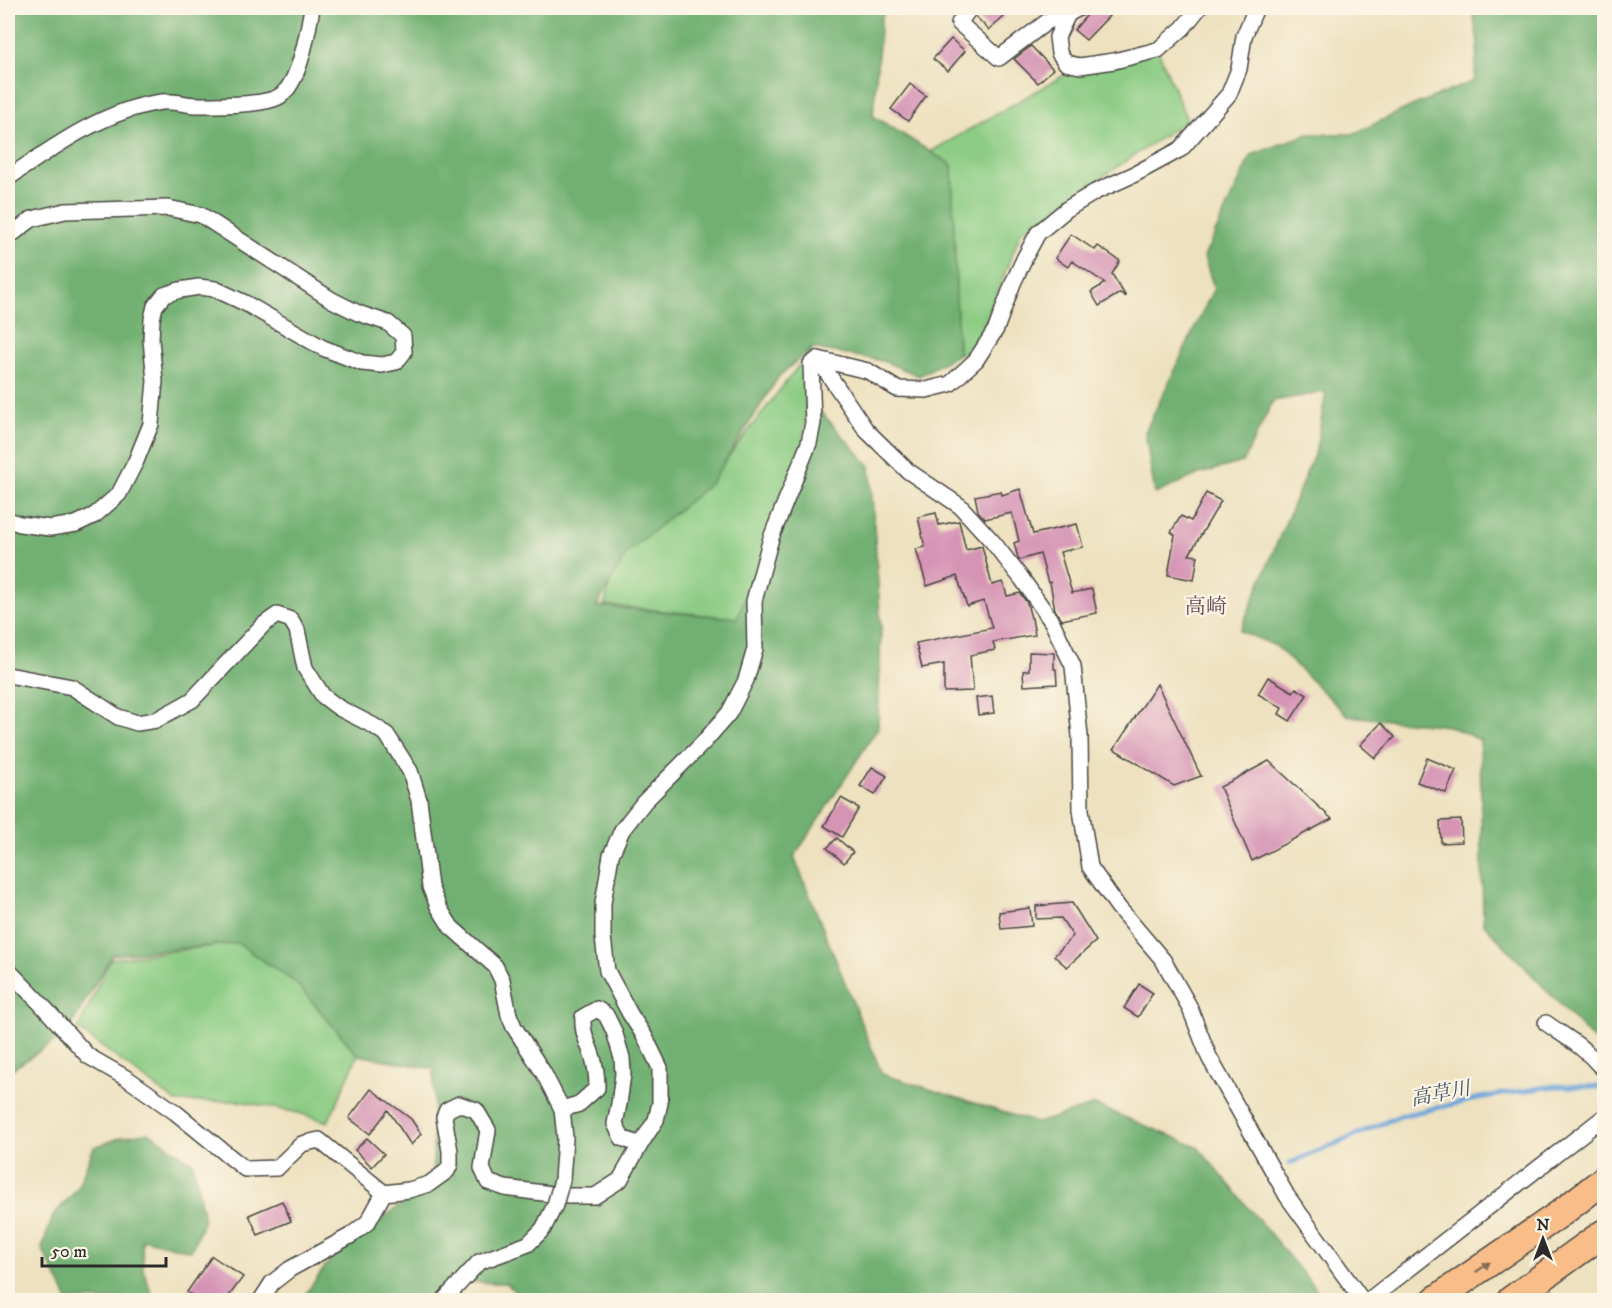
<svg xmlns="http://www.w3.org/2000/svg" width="1612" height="1308" viewBox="0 0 1612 1308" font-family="'IM FELL DW Pica','Noto Serif JP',serif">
<rect width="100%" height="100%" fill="#fcf5e5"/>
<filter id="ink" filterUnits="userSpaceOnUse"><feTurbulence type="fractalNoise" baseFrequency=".0167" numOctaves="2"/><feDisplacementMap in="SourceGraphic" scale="12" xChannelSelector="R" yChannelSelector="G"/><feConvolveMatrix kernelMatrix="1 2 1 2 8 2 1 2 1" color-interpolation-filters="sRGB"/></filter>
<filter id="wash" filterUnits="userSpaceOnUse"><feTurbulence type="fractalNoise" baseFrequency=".008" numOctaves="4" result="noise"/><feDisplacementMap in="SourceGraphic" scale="24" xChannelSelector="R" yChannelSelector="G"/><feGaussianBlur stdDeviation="1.35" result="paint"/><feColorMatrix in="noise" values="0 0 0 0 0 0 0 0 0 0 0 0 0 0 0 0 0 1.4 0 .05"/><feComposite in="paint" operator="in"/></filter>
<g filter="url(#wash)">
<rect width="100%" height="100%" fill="#ede1bf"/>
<g fill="#8ccc84" stroke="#5c7c58" stroke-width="1.5">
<path d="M 1158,50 L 1187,120 L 1021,232 L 974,352 L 958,354 L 952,165 L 930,152 L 1080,66 Z"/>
<path d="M 812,348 L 801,464 L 737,618 L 604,605 L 618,553 L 706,486 Z"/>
<path d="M 237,943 L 296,983 L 358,1055 L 328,1122 L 299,1113 L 239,1101 L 176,1102 L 78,1029 L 110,959 Z"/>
</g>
<g fill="#71b072" stroke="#4e6e4e" stroke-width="1.5">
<path d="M 8,8 L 888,8 L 881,18 L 873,116 L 952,165 L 958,354 L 919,376 L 883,361 L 812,348 L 779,376 L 712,482 L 627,553 L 597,606 L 737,618 L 820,411 L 870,466 L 881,628 L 878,728 L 794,857 L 882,1074 L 1037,1123 L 1095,1105 L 1198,1147 L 1325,1300 L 524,1300 L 506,1283 L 460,1282 L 437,1300 L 301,1300 L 330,1260 L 433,1179 L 434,1069 L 358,1055 L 296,983 L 237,943 L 112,955 L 67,1033 L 8,1072 Z"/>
<path d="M 1472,8 L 1604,8 L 1604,1051 L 1483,923 L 1480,740 L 1449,726 L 1348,716 L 1276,646 L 1240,631 L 1316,450 L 1326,392 L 1273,401 L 1243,462 L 1199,474 L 1155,494 L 1145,432 L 1214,288 L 1204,257 L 1251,155 L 1308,134 L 1353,134 L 1414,105 L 1474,81 L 1478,42 Z"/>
<path d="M 149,1132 L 193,1163 L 204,1220 L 191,1251 L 142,1239 L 143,1269 L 153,1297 L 149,1300 L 68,1300 L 42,1248 L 53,1216 L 77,1189 L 94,1147 L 122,1137 Z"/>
</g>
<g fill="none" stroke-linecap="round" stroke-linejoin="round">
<path stroke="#6aa4da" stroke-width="5" d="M 1290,1163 L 1400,1116 L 1490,1096 L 1555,1086 L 1604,1087"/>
</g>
<g id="blocks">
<g fill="#d694b5">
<path d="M 980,8 L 995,8 L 1004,17 L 989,30 L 976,17 Z"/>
<path d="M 1093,8 L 1099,8 L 1109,16 L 1086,40 L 1074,30 Z"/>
<path d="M 951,39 L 965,51 L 948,71 L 933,59 Z"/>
<path d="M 1031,46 L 1053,69 L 1038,83 L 1014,59 Z"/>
<path d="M 910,84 L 926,96 L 908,121 L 891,109 Z"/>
<path d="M 1071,234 L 1095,250 L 1098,246 L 1120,261 L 1112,274 L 1126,297 L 1120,293 L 1099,306 L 1091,292 L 1105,283 L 1072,261 L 1068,267 L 1055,258 Z"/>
<path d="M 1020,489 L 1033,534 L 1077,524 L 1083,547 L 1060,552 L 1072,593 L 1092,589 L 1097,613 L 1062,620 L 1055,610 L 1050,582 L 1048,583 L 1040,554 L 1019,560 L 1018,558 L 1014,543 L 1019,541 L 1012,513 L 985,519 L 978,511 L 975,496 L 1001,491 L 1002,495 Z"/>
<path d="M 1206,493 L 1221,501 L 1189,555 L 1198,556 L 1194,580 L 1168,575 L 1175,535 L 1171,532 L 1181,516 L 1191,521 Z"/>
<path d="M 936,513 L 939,525 L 959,521 L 966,550 L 982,546 L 992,585 L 1003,582 L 1007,596 L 1020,593 L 1027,603 L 1031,618 L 1032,618 L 1035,635 L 993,642 L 995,650 L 970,655 L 973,691 L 944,692 L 944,664 L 922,668 L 916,643 L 992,628 L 984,601 L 967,606 L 957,576 L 927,586 L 916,549 L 925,547 L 918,517 Z"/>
<path d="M 1029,652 L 1054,653 L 1054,669 L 1056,669 L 1057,684 L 1024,686 L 1023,671 L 1029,670 Z"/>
<path d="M 1268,677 L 1293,692 L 1296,688 L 1307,695 L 1290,721 L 1279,714 L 1282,708 L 1258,694 Z"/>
<path d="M 1157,684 L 1201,776 L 1174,786 L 1114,749 Z"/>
<path d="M 992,696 L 994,713 L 978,715 L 976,698 Z"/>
<path d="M 1381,723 L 1395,737 L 1375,758 L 1360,745 Z"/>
<path d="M 1427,758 L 1456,770 L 1446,793 L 1417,782 Z"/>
<path d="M 1269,761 L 1332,819 L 1252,861 L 1220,787 Z"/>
<path d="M 872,767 L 887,776 L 875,795 L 860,786 Z"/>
<path d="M 841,798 L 859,808 L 842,837 L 824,826 Z"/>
<path d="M 1461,820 L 1462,842 L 1441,843 L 1440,821 Z"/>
<path d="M 837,838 L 853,852 L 844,863 L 827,848 Z"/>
<path d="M 1072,903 L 1096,941 L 1067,967 L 1054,956 L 1073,936 L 1061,918 L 1036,919 L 1036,906 Z"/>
<path d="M 1030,908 L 1032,926 L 1001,929 L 999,912 Z"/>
<path d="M 1139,984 L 1153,993 L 1138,1017 L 1124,1008 Z"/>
<path d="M 371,1089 L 411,1119 L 421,1134 L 411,1145 L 388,1110 L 370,1134 L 349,1118 Z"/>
<path d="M 367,1138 L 384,1154 L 372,1167 L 355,1150 Z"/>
<path d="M 282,1201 L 291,1221 L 258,1235 L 249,1215 Z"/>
<path d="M 212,1256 L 243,1277 L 226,1300 L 199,1300 L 187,1292 Z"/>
</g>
</g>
</g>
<g filter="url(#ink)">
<use href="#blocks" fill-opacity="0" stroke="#484641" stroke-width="1.5"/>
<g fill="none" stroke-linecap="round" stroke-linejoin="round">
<defs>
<g id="minor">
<path d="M 970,8 L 959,23 L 999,58 L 1048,21 L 1068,14 L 1079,8"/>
<path d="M 1068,14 L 1057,37 L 1059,53 L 1066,63 L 1080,66 L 1114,61 L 1158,50 L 1183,28 L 1199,8"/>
<path d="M 8,178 C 53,147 106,109 162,102 C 173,101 184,104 194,105 C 213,105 265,106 280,96 C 300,83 308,30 312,8"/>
<path d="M 8,237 L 32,219 L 65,211 L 168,208 L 201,215 L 332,300 L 358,313 L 388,323 L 403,336 L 404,352 L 396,362 L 382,365 L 362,363 L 323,348 L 245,303 L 215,289 L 199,287 L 180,290 L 164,295 L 155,306 L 152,319 L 151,340 L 155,381 L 151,424 L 136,461 L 119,494 L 95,515 L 76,524 L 50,528 L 20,524 L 8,520"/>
<path d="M 818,359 L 866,430 L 908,471 L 960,506 L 992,541 L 1022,579 L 1052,622 L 1073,666 L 1080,736 L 1081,810 L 1090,867 L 1118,907 L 1163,960 L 1189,1006 L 1209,1057 L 1287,1196 L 1362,1300"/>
<path d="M 8,675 L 72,687 L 118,717 L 137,723 L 156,720 L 192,700 L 263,625 L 277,615 L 291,620 L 297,630 L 305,668 L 323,696 L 339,708 L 374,726 L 387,735 L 410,771 L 419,800 L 430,887 L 438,906 L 451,927 L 495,966 L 502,980 L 509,1015 L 514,1027 L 543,1072 L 562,1109 L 565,1138 L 562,1180"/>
<path d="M 8,970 L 40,1003 L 88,1056 L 128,1079 L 175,1112 L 245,1169 L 277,1168 L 302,1144 L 319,1140 L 384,1193"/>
<path d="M 1546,1023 C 1566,1037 1584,1047 1600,1066 L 1604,1066"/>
<path d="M 562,1109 L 579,1104 L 597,1088 C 597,1076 596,1066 592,1055 C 587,1040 582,1033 583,1017 L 597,1009 L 606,1015 L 614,1031 L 622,1058 L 623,1074 L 619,1104 L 615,1124 L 622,1138 L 640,1145 L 656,1120 L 660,1103 L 660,1068 L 645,1037 L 630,1014 L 607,971 L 603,937 L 603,903 L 611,855 L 622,830 L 644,802 L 703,743 L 729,713 L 746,680 L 755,649 L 754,601 L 771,538 L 809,443 L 813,423 L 811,364 L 818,359 L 868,371 L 897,389 L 926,390 L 950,384 L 976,360 L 996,329 L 1013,283 L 1025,257 L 1038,233 L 1067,209 L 1095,192 L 1135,174 L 1181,149 L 1229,94 L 1239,69 L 1244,36 L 1256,8"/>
<path d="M 261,1300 L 272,1283 L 290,1269 L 350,1236 L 368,1222 L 384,1193 L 409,1190 L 429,1184 L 447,1171 L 450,1165 L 450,1151 L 444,1117 L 447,1110 L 459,1104 L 476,1110 L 488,1130 L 482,1168 L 488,1182 L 505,1188 L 535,1192 L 568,1196 L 595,1196 L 620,1180 L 640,1145"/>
<path d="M 444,1300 L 479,1262 L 528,1244 L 543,1229 L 555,1205"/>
<path d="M 1369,1300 L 1604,1117"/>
</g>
<g id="motorway">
<path d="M 1435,1300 L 1561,1213 L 1604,1180"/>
<path d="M 1511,1300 L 1604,1233"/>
</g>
</defs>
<use href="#minor" stroke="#484641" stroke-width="18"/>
<use href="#motorway" stroke="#484641" stroke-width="30"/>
<use href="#minor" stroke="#fff" stroke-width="15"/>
<use href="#motorway" stroke="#f8bd88" stroke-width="27"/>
<defs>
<path id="minor-bridge" d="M 555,1205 L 562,1180"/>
</defs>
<use href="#minor-bridge" stroke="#484641" stroke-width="18" stroke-linecap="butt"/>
<use href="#minor-bridge" stroke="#fff" stroke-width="15"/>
</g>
<defs><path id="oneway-solid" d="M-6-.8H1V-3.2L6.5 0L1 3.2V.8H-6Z" transform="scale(1.5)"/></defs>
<use fill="#876d55" href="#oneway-solid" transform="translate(1483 1267) rotate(-35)"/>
</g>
<g text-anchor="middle" stroke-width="4.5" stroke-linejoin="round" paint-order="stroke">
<g font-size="20" font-style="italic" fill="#415568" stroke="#fcf5e5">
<text transform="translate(1440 1093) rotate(-11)" y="7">高草川</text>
</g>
<g font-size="21" fill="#67505b" stroke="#fcf5e5">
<text x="1206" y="613">高崎</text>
</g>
</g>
<rect width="1612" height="1308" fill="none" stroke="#fcf5e5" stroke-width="30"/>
<g transform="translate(1543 1239)" stroke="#fcf5e5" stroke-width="4.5" paint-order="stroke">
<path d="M0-4.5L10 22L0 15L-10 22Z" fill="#2b2b2b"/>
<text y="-9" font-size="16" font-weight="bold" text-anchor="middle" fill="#2b2b2b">N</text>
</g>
<path d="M42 1257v9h124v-9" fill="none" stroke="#2b2b2b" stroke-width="3"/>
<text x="51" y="1257" font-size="18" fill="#2b2b2b" stroke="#fcf5e5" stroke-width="4.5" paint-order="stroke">50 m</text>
</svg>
